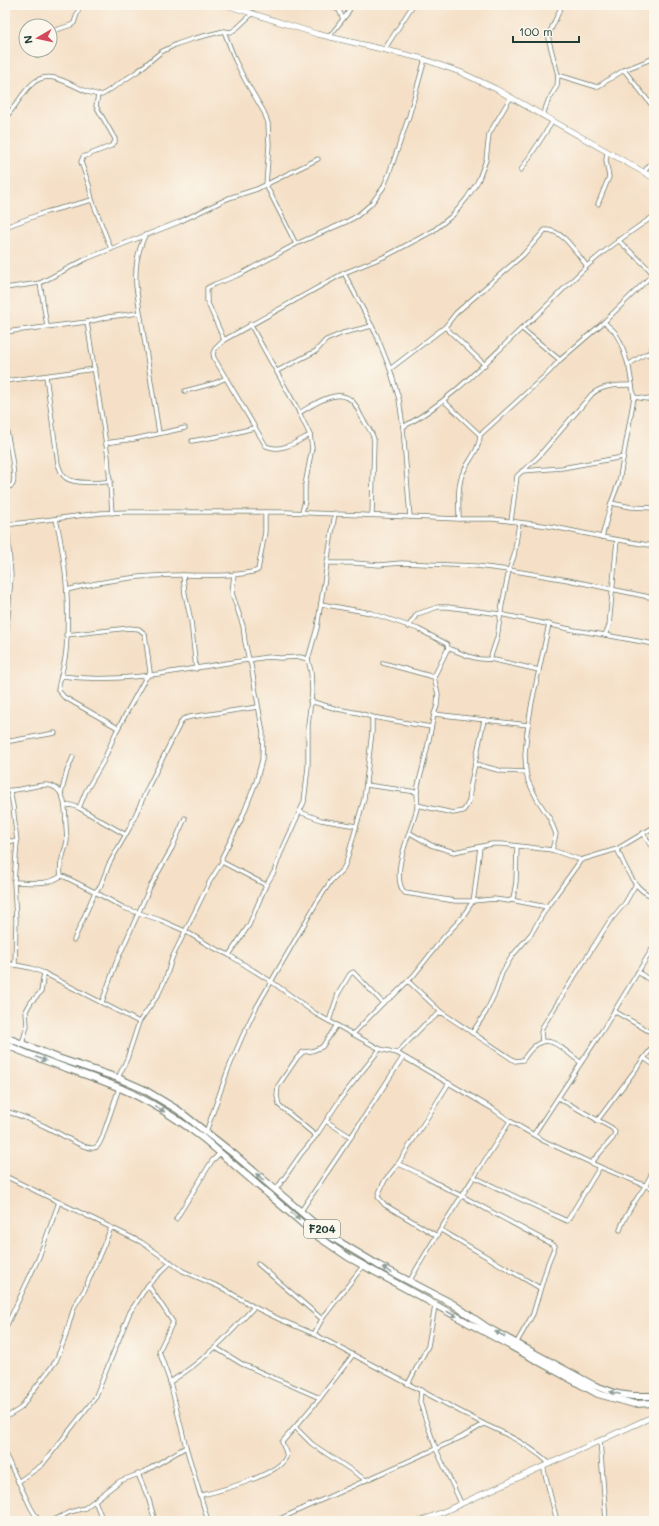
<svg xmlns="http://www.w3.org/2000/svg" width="659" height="1526" viewBox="0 0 659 1526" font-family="Mali,sans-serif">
<rect width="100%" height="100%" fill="#fbf7ec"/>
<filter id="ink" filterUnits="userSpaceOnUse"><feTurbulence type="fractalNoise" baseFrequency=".025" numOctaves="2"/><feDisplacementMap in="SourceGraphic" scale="8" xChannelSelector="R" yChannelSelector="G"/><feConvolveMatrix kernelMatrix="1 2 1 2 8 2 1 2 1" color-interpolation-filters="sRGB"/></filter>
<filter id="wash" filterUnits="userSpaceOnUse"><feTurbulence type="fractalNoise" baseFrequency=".012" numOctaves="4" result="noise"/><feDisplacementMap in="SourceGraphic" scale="16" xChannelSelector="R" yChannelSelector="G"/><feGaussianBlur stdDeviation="0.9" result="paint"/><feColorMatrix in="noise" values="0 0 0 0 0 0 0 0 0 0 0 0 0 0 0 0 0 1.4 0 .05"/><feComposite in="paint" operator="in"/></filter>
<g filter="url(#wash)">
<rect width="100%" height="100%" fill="#f5e0c7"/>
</g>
<g filter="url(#ink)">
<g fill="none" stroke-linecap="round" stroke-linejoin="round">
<defs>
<g id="street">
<path d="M 327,5 L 339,10 L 343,19"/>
<path d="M 646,5 L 654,12"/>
<path d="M 224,31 L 235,60 L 245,80 L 264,112 L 268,123 L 269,145 L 266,185 L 296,244"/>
<path d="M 50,32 L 71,25 L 74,23 L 80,5"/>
<path d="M 329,37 L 347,14 L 352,5"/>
<path d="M 36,50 L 38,56"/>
<path d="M 384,50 L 413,5"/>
<path d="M 624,70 L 654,108"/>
<path d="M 558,75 L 597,87 L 624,70 L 654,58"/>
<path d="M 98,95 L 96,106 L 115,139 L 115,142 L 111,146 L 83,157 L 81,162 L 89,185 L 92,200 L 111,249"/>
<path d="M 543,115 L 548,101 L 557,86 L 558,75 L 549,41 L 549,34 L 562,5"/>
<path d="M 5,118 C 15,108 21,94 32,84 C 54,64 79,95 102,95 L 138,71 L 161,52 L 177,44 L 192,39 L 224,31 L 231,32 L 237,28 L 253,13"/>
<path d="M 521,170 L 553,121"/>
<path d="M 644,172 L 654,159"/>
<path d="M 598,204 L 609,177 L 606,160 L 607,152"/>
<path d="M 5,227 L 46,212 L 92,200"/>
<path d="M 145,235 C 137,254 135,265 136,286 L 159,433"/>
<path d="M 344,273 L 376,334 L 390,369 L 399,399 L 403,427 L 410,517"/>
<path d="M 40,283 L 47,326"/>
<path d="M 5,288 L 40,283 L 88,258 L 179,222 L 229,198 L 257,189 L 318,159"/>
<path d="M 87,322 L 108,457 L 112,513"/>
<path d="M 250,324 L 298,410 L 310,435 L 312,448 L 305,485 L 305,501 L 302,512"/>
<path d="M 445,327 L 485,365"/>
<path d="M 521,328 L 560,360"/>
<path d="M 5,332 L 87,322 L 108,317 L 139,313"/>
<path d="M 224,340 L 207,301 L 207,288 L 215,284 L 241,274 L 296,244 L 346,222 L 357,216 L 371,204 L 383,188 L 389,174 L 409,116 L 425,59"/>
<path d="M 648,354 L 654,345"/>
<path d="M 628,365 L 645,354 L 648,354 L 654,357"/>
<path d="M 390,369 L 445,327 L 456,313 L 523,255 L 545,230 C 563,229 576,253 587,266"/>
<path d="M 277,371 L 316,351 L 326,340 L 343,333 L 372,326"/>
<path d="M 46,376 L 58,464 C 60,469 61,475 66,478 C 73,484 101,483 111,481"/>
<path d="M 5,381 L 95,369"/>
<path d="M 185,391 L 215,383 L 226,378"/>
<path d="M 634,397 L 654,400"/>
<path d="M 444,401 L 480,435 C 480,450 467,462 462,475 C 457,488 459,505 459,519"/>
<path d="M 299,413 C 313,405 336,388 351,400 C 356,404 358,410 361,416 C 365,424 372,430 374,440 L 372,515"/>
<path d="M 5,422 C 7,433 17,476 13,484 C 11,487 8,487 5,488"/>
<path d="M 403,427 C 449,402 483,365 520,330 C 525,325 531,321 536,316 C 553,300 569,283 586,267 C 607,248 630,232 654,216"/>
<path d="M 310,435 C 296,442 281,453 266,446 L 214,358 L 213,353 L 215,349 L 224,340 L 344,273 L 386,256 L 433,231 L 453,215 L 467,198 L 478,181 L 486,160 L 489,134 L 511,97"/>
<path d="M 480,435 L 548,373 L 560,360 L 604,322 L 651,276 L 652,273 L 648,268 L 618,240"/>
<path d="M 192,441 L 226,435 L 254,428"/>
<path d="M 105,443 L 134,439 L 185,428"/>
<path d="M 522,471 L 562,468 L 623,457"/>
<path d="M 611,503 L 631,507 L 654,508"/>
<path d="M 56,519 C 66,562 70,607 66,651 C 65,664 60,677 58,690 L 64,697 L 118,728"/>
<path d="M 511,521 L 517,476 L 538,457 L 592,394 C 603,385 618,385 632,385"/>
<path d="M 5,525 L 101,513 L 128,512 L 287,512 L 459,519 L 493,519 L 549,526 L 602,537 L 654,546"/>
<path d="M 602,537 L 611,503 L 619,482 L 634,397 L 629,367 L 620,341 L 614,331 L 604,322"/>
<path d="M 327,563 L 355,563 L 379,565 L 401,563 L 476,566 L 509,570 L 568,580 L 654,598"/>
<path d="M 183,575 L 185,594 L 191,621 L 196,669"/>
<path d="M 67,590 C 105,580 144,575 183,575 C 207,575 233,577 256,571 L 258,570 L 265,532 L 265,512"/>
<path d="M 321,604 L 371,613 L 418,629 L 447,644 L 448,648 C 461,653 476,661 490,659 L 539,670"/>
<path d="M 549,624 L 532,702 L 527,732 L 525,755 L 526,772 L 528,781 L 537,799 L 550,819 L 556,834 L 552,850"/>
<path d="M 408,627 L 417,614 L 438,607 L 448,607 L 500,614 L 574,630 L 605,635 L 654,644"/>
<path d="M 66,635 L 129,628 L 139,629 L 145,634 L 150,672 L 149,675 L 145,679 L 116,732 L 103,762 L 86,791 L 79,808"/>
<path d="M 605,635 L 609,626 L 617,540"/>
<path d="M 448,648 L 434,677 L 438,694 L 437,706 L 434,714 C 431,730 428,746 424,762 C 422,772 418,782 417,792 C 417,797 418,803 417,808 C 413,827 388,876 405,893 L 455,901 L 473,901 L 494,899 L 509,901 L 513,899 L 516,882 L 517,846"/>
<path d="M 5,655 L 11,575 L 7,525"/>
<path d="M 490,659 L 497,638 L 502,605 L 509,570 L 514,556 L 519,523"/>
<path d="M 383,663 L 434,677"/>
<path d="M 61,676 C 112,683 163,674 214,665 C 232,662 250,660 268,657 L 280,658 L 300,657 L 308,659"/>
<path d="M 310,701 L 337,709 L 359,713 L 372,717 L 431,727"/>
<path d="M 434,714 L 528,725"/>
<path d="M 5,742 L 55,733"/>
<path d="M 475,764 L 502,771 L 526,772"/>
<path d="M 366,785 L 417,792"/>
<path d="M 5,790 C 19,792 35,784 47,785 C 67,787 65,811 66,825 C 66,830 67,836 67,841 C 65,852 58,865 61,876"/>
<path d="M 10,791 L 13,806 L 17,842 L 14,882 L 16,920 L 15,965"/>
<path d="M 61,794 L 67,771 L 73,757"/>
<path d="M 417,805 L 453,813 L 463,811 L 466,807 L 469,801 L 471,783 L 484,720"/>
<path d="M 65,806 L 71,805 L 79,808 L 126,835"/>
<path d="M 300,812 L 321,820 L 356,826"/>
<path d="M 410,833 L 431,845 L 454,852 L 492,844 L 502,844 L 552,850 L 581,860 L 617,849 L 654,827"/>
<path d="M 643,833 L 654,851"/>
<path d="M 5,840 L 17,842"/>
<path d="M 617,849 C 625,865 633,890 652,896"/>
<path d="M 222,862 L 266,885"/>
<path d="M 14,882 C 30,882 47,886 61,876 L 65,877 L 95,892 L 124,908 L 160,920 L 185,931 L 210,946 L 229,955 L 272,982 L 316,1014 L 380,1049 L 397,1053 L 493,1109 L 510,1121 L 544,1141 L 600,1167 L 654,1189"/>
<path d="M 511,900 L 547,907"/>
<path d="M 74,940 L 95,892 L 100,887 L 109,864 L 129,829 L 149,785 L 181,722 L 183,719 L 190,717 L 258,707"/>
<path d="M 229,955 L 249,925 L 266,885 L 274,872 L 280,855 L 304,802 L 308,767 L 308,725 L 312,692 L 311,672 L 308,659 L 317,628 L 335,513"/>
<path d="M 5,963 L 31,968 L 44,973 L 139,1022"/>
<path d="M 638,972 L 654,983"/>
<path d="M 408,981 L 441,1012"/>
<path d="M 102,1002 L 116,963 L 150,887 L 172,848 L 185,818"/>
<path d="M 614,1011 L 654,1034"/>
<path d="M 329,1021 L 338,994 L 350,974 L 353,972 L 383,1003"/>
<path d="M 472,1033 L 486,1012 L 496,991 L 502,973 L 512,956 L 531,934 L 547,907 L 581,860"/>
<path d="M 353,1034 L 383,1003 L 393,996 L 414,975 L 443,938 L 461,919 L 473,901 L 474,896 L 480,847"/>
<path d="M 542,1041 L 541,1032 L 543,1026 L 609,922 L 625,903 L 636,884"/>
<path d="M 22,1044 L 27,1026 L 26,1011 L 31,1002 L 41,992 L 44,973"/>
<path d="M 397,1053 L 424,1025 L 441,1012 L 515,1061 L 523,1060 C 544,1027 556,1044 580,1062"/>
<path d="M 644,1058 L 654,1065"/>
<path d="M 118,1078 L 127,1059 L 139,1022 L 158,995 L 166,978 L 172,958 L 210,881 L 222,862 L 222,857 L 241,820 L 256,782 L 262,760 L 263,733 L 251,665 L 249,660 L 245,642 L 243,626 L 232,593 L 234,574"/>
<path d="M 558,1098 L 612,1128 L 615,1132 L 613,1138 L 591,1163"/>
<path d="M 5,1111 C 23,1116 41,1124 58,1133 C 66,1137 83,1148 92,1148 C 98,1149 100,1142 102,1138 L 119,1088"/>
<path d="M 326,1121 L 351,1137"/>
<path d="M 597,1121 L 654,1045"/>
<path d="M 206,1132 L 228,1070 L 242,1037 L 256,1008 L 317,902 L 331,881 L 343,869 L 346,863 L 364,799 L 372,732 L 372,717"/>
<path d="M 534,1134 L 602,1031 L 654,946"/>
<path d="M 316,1136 L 279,1105 L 277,1096 L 278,1086 L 297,1058 L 303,1052 L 312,1051 L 322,1047 L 337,1025"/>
<path d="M 398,1164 C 421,1172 440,1187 462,1196 L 555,1246 L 548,1263 L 533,1314 L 517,1342"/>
<path d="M 5,1176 L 141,1242 L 183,1271 L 224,1289 L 254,1307 L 281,1320 L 314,1334 L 484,1424 C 507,1434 531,1446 549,1463"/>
<path d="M 474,1177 L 567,1221 L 600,1167"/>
<path d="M 275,1191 L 301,1154 L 316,1136 L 341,1098 L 380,1049"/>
<path d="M 301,1211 L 351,1137 L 403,1057"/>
<path d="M 176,1219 L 212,1161 L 220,1153"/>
<path d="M 441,1230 L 540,1288"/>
<path d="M 620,1230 C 625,1213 636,1201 645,1186 C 648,1181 651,1175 654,1169"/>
<path d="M 437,1236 L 385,1205 L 378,1197 L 379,1193 L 385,1180 L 398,1164 L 449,1083"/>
<path d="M 258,1264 L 322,1319"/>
<path d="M 409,1282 C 440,1227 476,1175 510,1121"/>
<path d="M 148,1285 L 173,1322 L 159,1351 L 170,1382 L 186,1447 L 208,1521"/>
<path d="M 5,1329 L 39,1257 L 59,1202"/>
<path d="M 314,1334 L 322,1319 L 363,1266"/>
<path d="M 216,1348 L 242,1364 L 320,1398"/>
<path d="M 170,1382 C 204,1361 228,1336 254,1307"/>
<path d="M 408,1384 L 428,1346 L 435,1306"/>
<path d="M 421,1390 L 420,1402 L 425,1418 L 436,1449 L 461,1503"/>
<path d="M 5,1418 L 21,1408 L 29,1396 L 56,1361 L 65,1338 L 74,1307 L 85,1289 L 111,1228"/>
<path d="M 295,1427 L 312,1444 L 366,1480"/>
<path d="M 600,1440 L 606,1521"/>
<path d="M 5,1454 L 31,1508 L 39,1521"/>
<path d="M 543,1466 L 557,1521"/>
<path d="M 138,1474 L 149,1500 L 155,1521"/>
<path d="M 18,1482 L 42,1465 L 88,1407 L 95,1398 L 130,1312 L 148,1285 L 171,1262"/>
<path d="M 202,1495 C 219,1491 279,1475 286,1457 C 288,1453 283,1447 282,1442 L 283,1441 L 320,1398 L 353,1355"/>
<path d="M 95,1501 L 103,1521"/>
<path d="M 52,1521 L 70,1512 L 85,1508 L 120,1481 L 144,1472 L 186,1447"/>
<path d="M 275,1521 L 462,1437 L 484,1424"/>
</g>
<g id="secondary">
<path d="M 226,5 L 317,34 L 420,58 L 460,72 L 496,89 L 654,178"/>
<path d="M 420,1521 L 443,1512 L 654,1416"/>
</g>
<g id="primary">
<path d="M 5,1037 L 58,1058 L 118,1078 L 143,1089 L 178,1110 L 235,1155 L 328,1235 L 378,1265 L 453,1304 L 488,1328 L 593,1385 L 618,1394 L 633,1396 L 654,1396"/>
<path d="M 5,1044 C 42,1062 82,1072 120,1088 C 150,1101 178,1119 204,1139 L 317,1236 L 348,1257 L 598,1394 L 634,1404 L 654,1403"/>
</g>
</defs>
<use href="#street" stroke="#6a7667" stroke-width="5"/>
<use href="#secondary" stroke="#6a7667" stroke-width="6"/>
<use href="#primary" stroke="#6a7667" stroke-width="8"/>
<use href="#street" stroke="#fff" stroke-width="3.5"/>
<use href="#secondary" stroke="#fff" stroke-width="5"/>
<use href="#primary" stroke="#fff" stroke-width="6"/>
</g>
<defs><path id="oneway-solid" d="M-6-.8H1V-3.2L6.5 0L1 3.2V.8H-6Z"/></defs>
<g fill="#8f9e9a">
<use href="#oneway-solid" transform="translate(41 1059) rotate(22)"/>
<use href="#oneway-solid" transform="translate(160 1109) rotate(32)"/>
<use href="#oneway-solid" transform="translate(260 1177) rotate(-140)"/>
<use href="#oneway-solid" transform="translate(295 1216) rotate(39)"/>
<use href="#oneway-solid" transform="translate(387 1270) rotate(-151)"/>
<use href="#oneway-solid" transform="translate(452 1314) rotate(28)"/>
<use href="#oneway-solid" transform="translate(500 1334) rotate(-153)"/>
<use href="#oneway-solid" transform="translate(615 1393) rotate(-166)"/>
</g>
</g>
<g text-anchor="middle" stroke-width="3.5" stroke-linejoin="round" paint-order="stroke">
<rect fill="#fbf7ec" stroke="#61756b" stroke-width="1" x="304" y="1220" width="36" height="18" rx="3"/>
<g font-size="11" font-weight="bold" fill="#1f3d34">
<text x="322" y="1233">F204</text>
</g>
</g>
<rect width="659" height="1526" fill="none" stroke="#fbf7ec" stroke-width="20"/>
<g transform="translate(38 38) rotate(261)"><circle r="19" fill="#fbf7ec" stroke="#a3ada2"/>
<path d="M0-3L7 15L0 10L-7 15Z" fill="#d1495b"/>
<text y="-6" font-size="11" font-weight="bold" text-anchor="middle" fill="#1f3d34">N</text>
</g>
<path d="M513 36v6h66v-6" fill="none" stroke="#1f3d34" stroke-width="2"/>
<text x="519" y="36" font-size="12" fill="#1f3d34" stroke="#fbf7ec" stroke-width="3" paint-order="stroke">100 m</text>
</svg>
